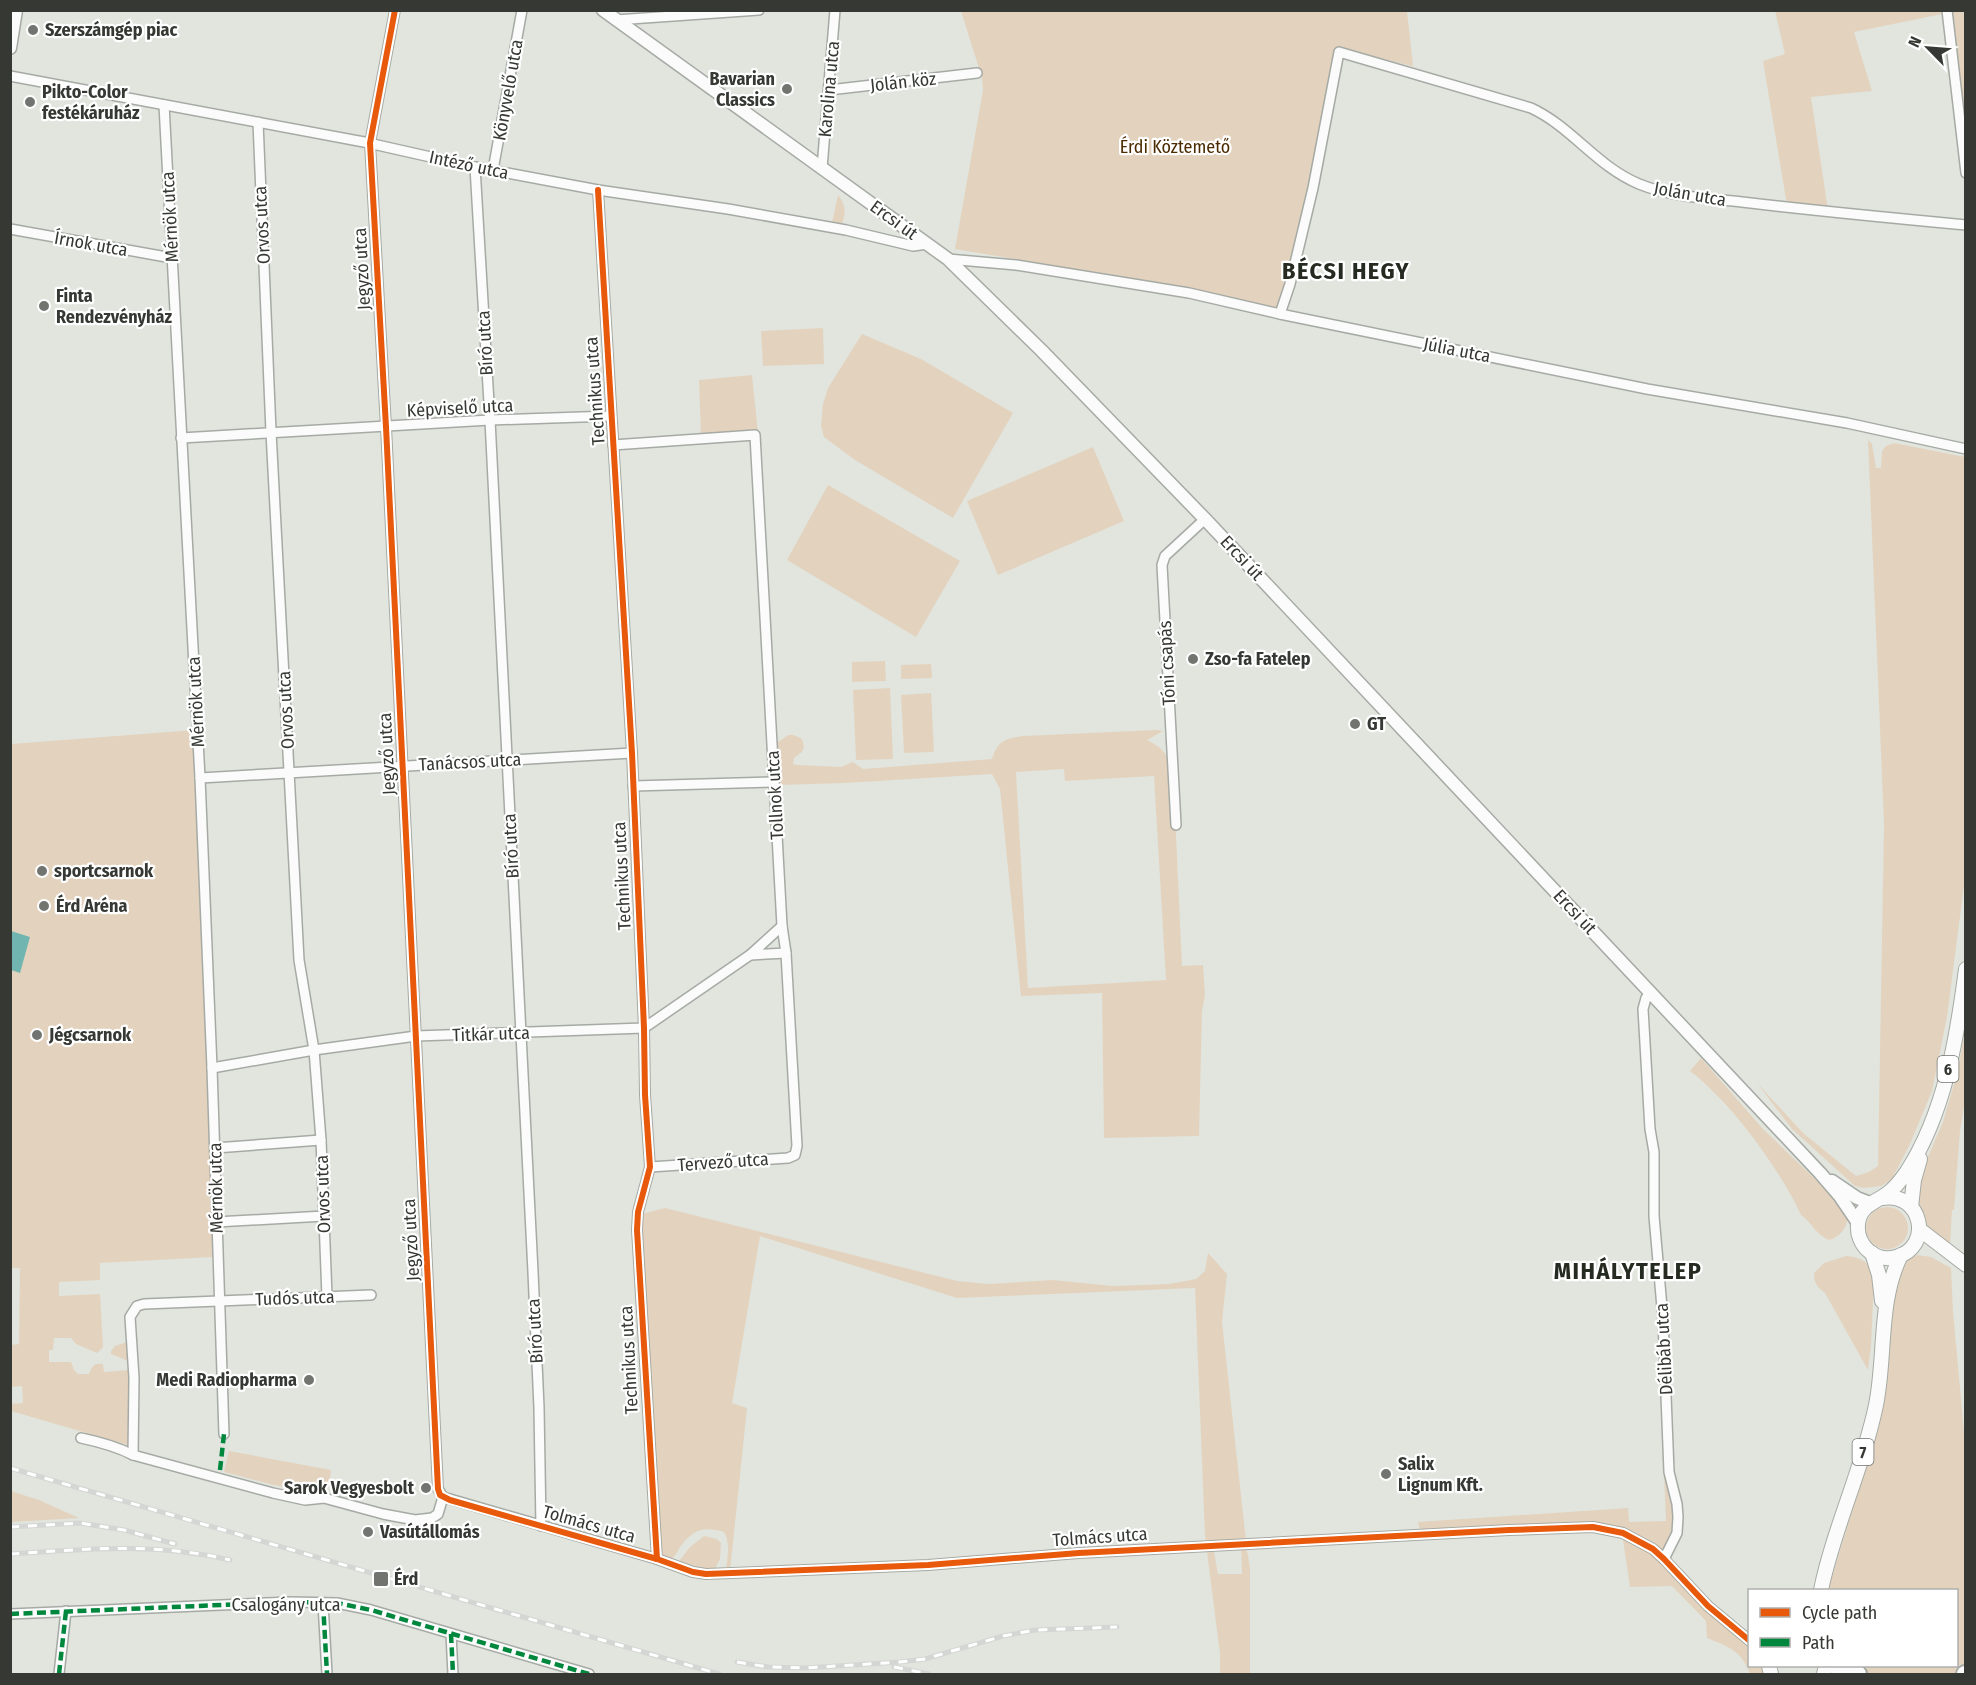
<svg xmlns="http://www.w3.org/2000/svg" width="1976" height="1685" viewBox="0 0 1976 1685" font-family="'Fira Sans Condensed',sans-serif">
<rect width="100%" height="100%" fill="#e1e5de"/>
<g fill="#e3d3be" fill-rule="evenodd">
<path d="M 961,11 L 1407,11 L 1413,66 L 1336,48 C 1319,136 1305,224 1279,309 L 1123,277 L 955,249 L 983,90 L 982,78 Z"/>
<path d="M 1775,11 L 1965,11 L 1965,173 L 1947,13 L 1854,32 L 1872,91 L 1811,97 L 1828,210 L 1787,205 L 1763,61 L 1785,54 Z"/>
<path d="M 838,195 C 846,205 846,212 842,224 L 832,223 Z"/>
<path d="M 823,328 L 824,364 L 763,366 L 761,331 Z"/>
<path d="M 862,334 L 921,359 L 1013,413 L 953,518 L 855,460 L 824,437 L 821,426 L 823,404 L 828,388 Z"/>
<path d="M 752,375 L 758,433 L 701,436 L 699,380 Z"/>
<path d="M 1868,440 L 1872,444 L 1876,468 L 1881,468 L 1882,451 L 1886,446 L 1894,443 L 1965,457 L 1966,870 L 1947,1017 L 1932,1091 L 1910,1144 L 1892,1179 L 1881,1186 L 1864,1188 L 1855,1186 L 1792,1129 L 1757,1083 L 1803,1133 L 1856,1176 L 1869,1172 L 1878,1166 L 1884,824 Z"/>
<path d="M 1093,447 L 1124,521 L 998,575 L 967,501 Z"/>
<path d="M 828,485 L 960,561 L 916,637 L 787,560 Z"/>
<path d="M 885,661 L 886,681 L 852,682 L 852,662 Z"/>
<path d="M 931,664 L 932,678 L 901,679 L 901,665 Z"/>
<path d="M 890,688 L 893,759 L 856,760 L 853,690 Z"/>
<path d="M 931,693 L 934,752 L 904,753 L 901,695 Z"/>
<path d="M 194,730 L 208,1028 L 213,1257 L 100,1263 L 100,1280 L 59,1282 L 59,1296 L 100,1294 L 103,1347 L 97,1353 L 76,1344 L 71,1338 L 54,1338 L 53,1350 L 49,1350 L 49,1362 L 71,1362 L 74,1370 L 78,1374 L 89,1374 C 92,1366 94,1363 103,1364 L 104,1372 L 129,1370 L 128,1361 L 111,1354 L 111,1351 L 115,1346 L 130,1341 L 131,1446 L 11,1411 L 11,1404 L 23,1403 L 22,1386 L 11,1387 L 11,1345 L 19,1344 L 20,1268 L 11,1268 L 11,744 Z"/>
<path d="M 1156,730 L 1163,731 L 1147,740 C 1162,747 1167,754 1173,770 L 1182,966 L 1203,965 L 1205,995 L 1202,1011 L 1199,1136 L 1104,1138 L 1102,993 L 1021,996 L 1000,789 L 992,774 L 845,783 L 778,785 L 776,742 C 788,740 784,729 802,739 L 804,747 L 802,752 L 794,758 L 793,764 L 797,765 L 841,767 L 853,762 L 863,769 L 992,759 C 998,741 1004,739 1023,736 ZM 1064,769 L 1065,781 L 1154,776 L 1166,980 L 1028,988 L 1016,772 Z"/>
<path d="M 1965,1032 L 1966,1094 L 1960,1131 L 1954,1210 L 1952,1210 L 1950,1247 L 1925,1227 L 1922,1211 L 1916,1201 L 1918,1180 L 1943,1122 L 1957,1074 Z"/>
<path d="M 1701,1058 L 1763,1129 L 1842,1205 L 1848,1218 C 1846,1229 1840,1237 1829,1240 C 1816,1235 1812,1223 1801,1215 C 1779,1168 1731,1102 1690,1071 Z"/>
<circle cx="1887" cy="1228" r="21"/>
<path d="M 665,1208 L 957,1281 L 989,1284 L 1053,1280 L 1113,1286 L 1169,1284 L 1196,1279 L 1205,1271 L 1208,1253 L 1227,1274 L 1222,1322 L 1246,1541 L 1244,1544 L 1248,1555 L 1250,1568 L 1250,1674 L 1220,1674 L 1220,1654 L 1205,1536 L 1195,1288 L 957,1298 L 760,1236 L 732,1403 L 747,1408 L 730,1571 L 726,1571 C 727,1558 731,1544 724,1532 C 704,1526 693,1529 680,1547 C 677,1552 676,1556 671,1559 L 660,1555 L 641,1214 ZM 1241,1544 L 1242,1574 L 1218,1574 L 1213,1546 Z"/>
<path d="M 1917,1255 L 1931,1257 L 1951,1268 L 1953,1311 L 1965,1443 L 1965,1666 L 1954,1674 L 1872,1674 L 1847,1666 L 1956,1666 L 1956,1590 L 1828,1590 L 1882,1412 L 1887,1370 L 1892,1298 L 1905,1261 Z"/>
<path d="M 1846,1256 C 1860,1257 1870,1262 1874,1276 L 1871,1346 L 1868,1370 L 1825,1293 C 1817,1287 1814,1283 1814,1273 L 1824,1263 Z"/>
<path d="M 1663,1450 L 1678,1526 L 1665,1559 L 1749,1641 L 1750,1666 L 1769,1666 L 1771,1674 L 1750,1674 C 1741,1650 1729,1647 1707,1638 L 1706,1621 L 1672,1586 L 1630,1587 L 1622,1533 L 1606,1529 L 1421,1535 L 1418,1522 L 1628,1508 L 1629,1522 L 1666,1521 Z"/>
<path d="M 229,1451 L 331,1470 L 329,1486 C 294,1495 259,1480 224,1472 Z"/>
<path d="M 11,1491 L 39,1500 L 79,1518 L 11,1522 Z"/>
<path d="M 704,1536 L 717,1539 L 721,1543 L 720,1559 L 714,1571 L 695,1568 L 681,1564 L 680,1560 L 690,1547 Z"/>
</g>
<path fill="#71b5b0" d="M 11,931 L 30,937 L 20,973 L 11,970 Z"/>
<g fill="none" stroke-linecap="round" stroke-linejoin="round">
<defs>
<g id="minor">
<path d="M 395,10 L 370,143 L 386,427 L 438,1489 L 443,1497"/>
<path d="M 1947,10 L 1966,173"/>
<path d="M 616,20 L 759,10"/>
<path d="M 10,76 L 364,142 L 475,167 L 598,190 L 728,209 L 846,230 L 913,246 L 927,244"/>
<path d="M 829,90 L 977,73"/>
<path d="M 164,105 L 200,778 L 212,1068 L 224,1434"/>
<path d="M 258,122 L 271,432 L 299,960 L 314,1050 L 321,1140 L 327,1297"/>
<path d="M 475,167 L 490,420 L 533,1272 L 539,1408 L 541,1526"/>
<path d="M 822,168 L 835,10"/>
<path d="M 493,170 L 522,10"/>
<path d="M 598,190 L 632,753 L 644,1028 L 645,1095 L 650,1167 L 638,1212 L 637,1230 L 657,1559"/>
<path d="M 10,229 L 172,258"/>
<path d="M 948,259 L 1016,265 L 1189,293 L 1280,314 L 1647,389 L 1847,423 L 1966,449"/>
<path d="M 1280,314 L 1290,284 L 1313,188 L 1339,52 L 1531,108 C 1572,127 1596,166 1639,184 C 1671,197 1708,198 1742,202 C 1817,211 1891,218 1966,225"/>
<path d="M 181,438 L 490,420 L 611,416"/>
<path d="M 613,445 L 755,435 L 782,926 L 786,953 L 797,1146 L 795,1155 L 788,1158 L 650,1167"/>
<path d="M 200,778 L 632,753"/>
<path d="M 633,786 L 774,782"/>
<path d="M 1176,825 L 1162,565 L 1165,556 L 1205,519"/>
<path d="M 782,926 L 750,955 L 786,953"/>
<path d="M 1650,993 L 1646,998 L 1643,1009 L 1650,1129 L 1654,1152 L 1654,1216 L 1663,1319 L 1669,1472 L 1677,1504 L 1678,1517 L 1677,1533 L 1664,1559"/>
<path d="M 212,1068 L 314,1050 L 416,1036 L 644,1028 L 750,955"/>
<path d="M 215,1148 L 321,1140"/>
<path d="M 216,1222 L 324,1216"/>
<path d="M 81,1438 C 100,1442 116,1446 133,1455 L 273,1493 L 305,1500 L 324,1498 L 383,1514 L 415,1520 L 432,1518 L 438,1514 L 443,1497"/>
<path d="M 133,1455 L 134,1378 L 130,1317 L 137,1306 L 144,1304 L 371,1295"/>
<path d="M 443,1497 L 657,1559 L 693,1572 L 706,1574 L 928,1565 L 1079,1553 L 1509,1530 L 1593,1527 L 1623,1533 L 1653,1549 L 1664,1559 L 1708,1606 L 1750,1641"/>
<path d="M 323,1603 L 327,1674"/>
<path d="M 10,1614 L 291,1602 L 337,1603 L 371,1610 L 589,1674"/>
<path d="M 451,1634 L 453,1674"/>
<path d="M 59,1674 L 66,1611"/>
</g>
<g id="secondary">
<path d="M 603,10 L 948,259 L 1041,350 L 1205,519 L 1820,1173 L 1839,1195 L 1858,1223"/>
<path d="M 10,48 L 16,10"/>
<path d="M 1832,1181 L 1857,1198 L 1870,1203"/>
</g>
<g id="primary">
<path d="M 1882,1198 C 1922,1191 1934,1247 1896,1257 C 1875,1263 1856,1245 1858,1224 C 1860,1205 1875,1203 1888,1193 C 1895,1188 1901,1180 1906,1173 C 1945,1113 1957,1038 1966,969"/>
<path d="M 1911,1207 L 1914,1180 L 1920,1159"/>
<path d="M 1919,1229 L 1966,1265"/>
<path d="M 1872,1253 L 1879,1275 L 1882,1301"/>
<path d="M 1821,1590 C 1834,1527 1863,1468 1876,1405 C 1886,1356 1878,1301 1901,1255"/>
<path d="M 1769,1666 L 1771,1674"/>
<path d="M 1824,1674 L 1826,1666"/>
</g>
<g id="motorway">
<path d="M 1836,1666 L 1858,1674"/>
<path d="M 1965,1674 L 1966,1674"/>
</g>
</defs>
<use href="#minor" stroke="#a6aaa4" stroke-width="12"/>
<use href="#secondary" stroke="#a6aaa4" stroke-width="15"/>
<use href="#primary" stroke="#a6aaa4" stroke-width="16"/>
<use href="#motorway" stroke="#a6aaa4" stroke-width="20"/>
<use href="#minor" stroke="#fafbfa" stroke-width="9"/>
<use href="#secondary" stroke="#fafbfa" stroke-width="12"/>
<use href="#primary" stroke="#fafbfa" stroke-width="14"/>
<use href="#motorway" stroke="#fafbfa" stroke-width="16"/>
<defs>
<g id="rail">
<path d="M 10,1468 L 719,1674"/>
<path d="M 10,1527 L 80,1523 L 124,1530 L 175,1544"/>
<path d="M 10,1554 C 87,1549 155,1542 230,1560"/>
<path d="M 737,1662 L 768,1667 L 806,1668 L 900,1662 L 925,1659 L 1003,1636 L 1035,1630 L 1117,1627"/>
<path d="M 894,1667 L 929,1674"/>
</g>
</defs>
<use href="#rail" stroke="#d4d6d3" stroke-width="5"/>
<use href="#rail" stroke="#fff" stroke-width="3" stroke-dasharray="9" stroke-linecap="butt"/>
<g stroke="#00873e" stroke-width="4.5" stroke-dasharray="9 4.5" stroke-linecap="butt">
<path d="M 220,1470 L 224,1434"/>
<path d="M 323,1603 L 327,1674"/>
<path d="M 10,1614 L 291,1602 L 337,1603 L 371,1610 L 589,1674"/>
<path d="M 451,1634 L 453,1674"/>
<path d="M 59,1674 L 66,1611"/>
</g>
<defs>
<g id="cycleway">
<path d="M 395,10 L 370,143 L 386,427 L 438,1489 L 440,1495 L 450,1500 L 657,1559 L 693,1572 L 706,1574 L 928,1565 L 1079,1553 L 1509,1530 L 1593,1527 L 1623,1533 L 1653,1549 L 1664,1559 L 1708,1606 L 1750,1641"/>
<path d="M 598,190 L 632,753 L 644,1028 L 645,1095 L 650,1167 L 638,1212 L 637,1230 L 657,1559"/>
</g>
</defs>
<use href="#cycleway" stroke="#fff" stroke-width="10"/>
<use href="#cycleway" stroke="#e8590c" stroke-width="6"/>
</g>
<g fill="#72756f" stroke="#fff" stroke-width="2">
<circle cx="33" cy="30" r="6"/>
<circle cx="787" cy="89" r="6"/>
<circle cx="30" cy="102" r="6"/>
<circle cx="44" cy="306" r="6"/>
<circle cx="1193" cy="659" r="6"/>
<circle cx="1355" cy="724" r="6"/>
<circle cx="42" cy="871" r="6"/>
<circle cx="44" cy="906" r="6"/>
<circle cx="37" cy="1035" r="6"/>
<circle cx="309" cy="1380" r="6"/>
<circle cx="1386" cy="1474" r="6"/>
<circle cx="426" cy="1488" r="6"/>
<circle cx="368" cy="1532" r="6"/>
<rect x="373" y="1571" width="16" height="16" rx="3"/>
</g>
<g text-anchor="middle" stroke-width="4.5" stroke-linejoin="round" paint-order="stroke">
<g fill="#fff" stroke="#727470" stroke-width="1.5">
<rect x="1937.5" y="1056" width="21" height="26" rx="4.5"/>
<rect x="1852.5" y="1439" width="21" height="26" rx="4.5"/>
</g>
<g font-size="16" font-weight="bold" fill="#363933">
<text x="1948" y="1075">6</text>
<text x="1863" y="1458">7</text>
</g>
<g font-size="18" font-weight="bold" fill="#363933" stroke="#fff" text-anchor="start">
<text x="45" y="36">Szerszámgép piac</text>
<text x="775" y="85" text-anchor="end">Bavarian<tspan x="775" dy="21">Classics</tspan></text>
<text x="42" y="98">Pikto-Color<tspan x="42" dy="21">festékáruház</tspan></text>
<text x="56" y="302">Finta<tspan x="56" dy="21">Rendezvényház</tspan></text>
<text x="1205" y="665">Zso-fa Fatelep</text>
<text x="1367" y="730">GT</text>
<text x="54" y="877">sportcsarnok</text>
<text x="56" y="912">Érd Aréna</text>
<text x="49" y="1041">Jégcsarnok</text>
<text x="297" y="1386" text-anchor="end">Medi Radiopharma</text>
<text x="1398" y="1470">Salix<tspan x="1398" dy="21">Lignum Kft.</tspan></text>
<text x="414" y="1494" text-anchor="end">Sarok Vegyesbolt</text>
<text x="380" y="1538">Vasútállomás</text>
<text x="394" y="1585">Érd</text>
</g>
<g font-size="18" fill="#363933" stroke="#fff">
<text transform="translate(903 82) rotate(-6)" y="6">Jolán köz</text>
<text transform="translate(829 89) rotate(-85)" y="6">Karolina utca</text>
<text transform="translate(508 90) rotate(-80)" y="6">Könyvelő utca</text>
<text transform="translate(469 165) rotate(12)" y="6">Intéző utca</text>
<text transform="translate(1690 194) rotate(10)" y="6">Jolán utca</text>
<text transform="translate(170 217) rotate(-93)" y="6">Mérnök utca</text>
<text transform="translate(894 220) rotate(36)" y="6">Ercsi út</text>
<text transform="translate(262 225) rotate(-93)" y="6">Orvos utca</text>
<text transform="translate(91 244) rotate(10)" y="6">Írnok utca</text>
<text transform="translate(362 269) rotate(-93)" y="6">Jegyző utca</text>
<text transform="translate(485 343) rotate(-93)" y="6">Bíró utca</text>
<text transform="translate(1457 350) rotate(11)" y="6">Júlia utca</text>
<text transform="translate(595 391) rotate(-94)" y="6">Technikus utca</text>
<text transform="translate(460 408) rotate(-3)" y="6">Képviselő utca</text>
<text transform="translate(1242 558) rotate(47)" y="6">Ercsi út</text>
<text transform="translate(1167 663) rotate(-93)" y="6">Tóni csapás</text>
<text transform="translate(196 702) rotate(-93)" y="6">Mérnök utca</text>
<text transform="translate(286 710) rotate(-93)" y="6">Orvos utca</text>
<text transform="translate(387 754) rotate(-93)" y="6">Jegyző utca</text>
<text transform="translate(470 762) rotate(-3)" y="6">Tanácsos utca</text>
<text transform="translate(775 795) rotate(-93)" y="6">Tollnok utca</text>
<text transform="translate(511 846) rotate(-93)" y="6">Bíró utca</text>
<text transform="translate(622 876) rotate(-93)" y="6">Technikus utca</text>
<text transform="translate(1575 912) rotate(47)" y="6">Ercsi út</text>
<text transform="translate(491 1034) rotate(-2)" y="6">Titkár utca</text>
<text transform="translate(723 1162) rotate(-4)" y="6">Tervező utca</text>
<text transform="translate(216 1188) rotate(-91)" y="6">Mérnök utca</text>
<text transform="translate(323 1194) rotate(-92)" y="6">Orvos utca</text>
<text transform="translate(411 1240) rotate(-93)" y="6">Jegyző utca</text>
<text transform="translate(295 1298) rotate(-2)" y="6">Tudós utca</text>
<text transform="translate(535 1331) rotate(-93)" y="6">Bíró utca</text>
<text transform="translate(1664 1349) rotate(-93)" y="6">Délibáb utca</text>
<text transform="translate(629 1360) rotate(-93)" y="6">Technikus utca</text>
<text transform="translate(589 1524) rotate(16)" y="6">Tolmács utca</text>
<text transform="translate(1100 1537) rotate(-4)" y="6">Tolmács utca</text>
<text x="286" y="1611">Csalogány utca</text>
</g>
<g font-size="18" fill="#4b2b00" stroke="#fff">
<text x="1175" y="153">Érdi Köztemető</text>
</g>
<g font-size="24" font-weight="bold" letter-spacing="1.5" fill="#262b21" stroke="#fff">
<text x="1346" y="279">BÉCSI HEGY</text>
<text x="1628" y="1279">MIHÁLYTELEP</text>
</g>
</g>
<rect width="1976" height="1685" fill="none" stroke="#363933" stroke-width="24"/>
<rect x="1748" y="1589" width="210" height="78" fill="#ffffff" stroke="#afb0ad" stroke-width="1.5"/>
<rect x="1760" y="1608" width="30" height="9" fill="#e8590c" stroke="#afb0ad" stroke-width="1.5"/>
<text x="1802" y="1619" font-size="18" fill="#363933">Cycle path</text>
<rect x="1760" y="1638" width="30" height="9" fill="#00873e" stroke="#afb0ad" stroke-width="1.5"/>
<text x="1802" y="1649" font-size="18" fill="#363933">Path</text>
<g transform="translate(1928 48) rotate(295)" stroke="#ffffff" stroke-width="4.5" paint-order="stroke">
<path d="M0-4.5L10 22L0 15L-10 22Z" fill="#363933"/>
<text y="-9" font-size="16" font-weight="bold" text-anchor="middle" fill="#363933">N</text>
</g>
</svg>
